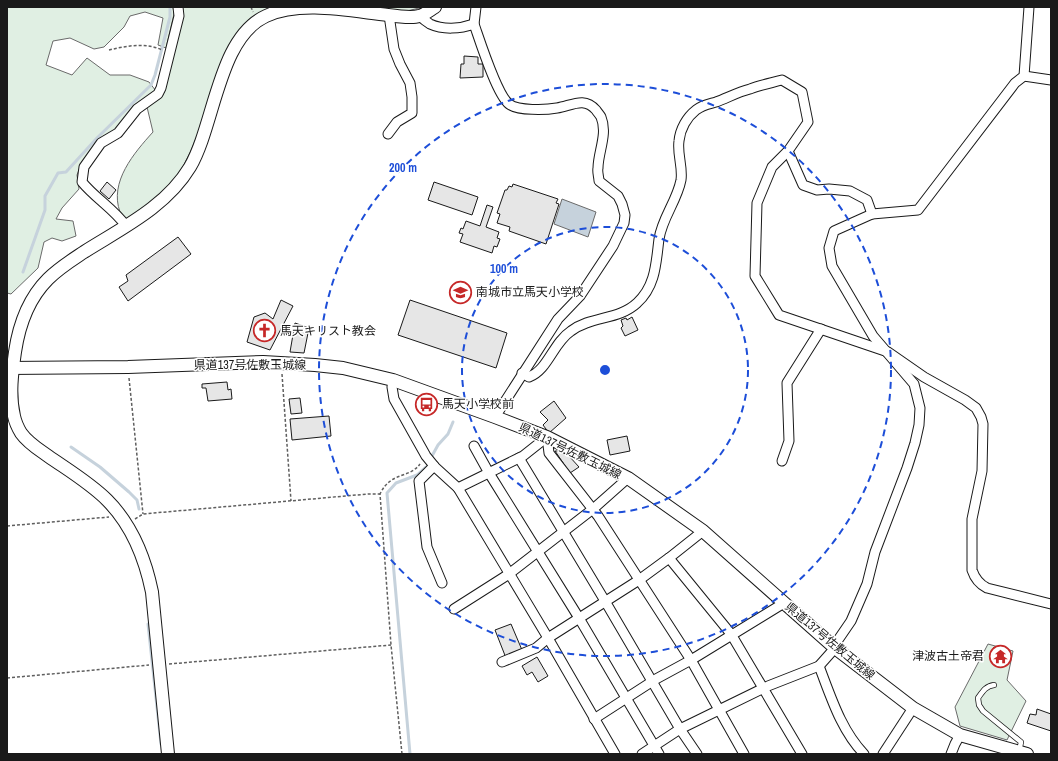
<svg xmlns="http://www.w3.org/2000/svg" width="1058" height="761" viewBox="0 0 1058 761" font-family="'Archivo Narrow','Noto Sans JP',sans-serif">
<rect width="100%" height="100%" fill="#fff"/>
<g fill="#e0efe3" stroke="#6a6a6a">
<path d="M 7,7 L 173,7 L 174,14 L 166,48 L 158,45 L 163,18 L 145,12 L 130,16 L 124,27 L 104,47 L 94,49 L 70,38 L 53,41 L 46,65 L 72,75 L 87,58 L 110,75 L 130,75 L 149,82 L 156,91 L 116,129 L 98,140 L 82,162 L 77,175 L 79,189 L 62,208 L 56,219 L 73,221 L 76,236 L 62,241 L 52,238 L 44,242 L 38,268 L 11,294 L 7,293 Z"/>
<path d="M 181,7 L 280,7 L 243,26 L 190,153 L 179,174 L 166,190 L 128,221 C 126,218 122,215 120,212 C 109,182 134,153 153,132 L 147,107 L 164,93 L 174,49 Z"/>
<path d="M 364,7 L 423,7 L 403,12 Z"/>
<path d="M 988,644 L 1013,651 L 1007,680 L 1026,701 L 1007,740 L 960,726 L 955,707 Z"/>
</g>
<path fill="#c6d2dc" stroke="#6a6a6a" d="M 562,199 L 596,212 L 588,237 L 554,224 Z"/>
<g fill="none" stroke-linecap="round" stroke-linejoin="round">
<g stroke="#c6d2dc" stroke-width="3">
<path d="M 23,272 L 45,210 L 45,196 L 58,173 L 66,172 L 97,138 L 151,85 L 155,75 L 170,17 L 170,7"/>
<path d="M 71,447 L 100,467 L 129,492 L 137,500 L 139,509"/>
<path d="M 432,456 L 438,445 L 448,434 L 453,422"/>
<path d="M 148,624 L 161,744"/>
<path d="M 410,754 L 387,493 L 396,483 L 417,475 L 426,467"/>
</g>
</g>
<g fill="#e6e6e6" stroke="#1a1a1a">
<path d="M 464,56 L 478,57 L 478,64 L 483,64 L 483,77 L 460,78 L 461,64 L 464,64 Z"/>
<path d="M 107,182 L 116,190 L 109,199 L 100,191 Z"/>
<path d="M 434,182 L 478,197 L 472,215 L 428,200 Z"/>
<path d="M 513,184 L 558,199 L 556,203 L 559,204 L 546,244 L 509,231 L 510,227 L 497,223 L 500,214 L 497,213 L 505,190 L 507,190 L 509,186 L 512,187 Z"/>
<path d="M 487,205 L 493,207 L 486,227 L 499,232 L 497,238 L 500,239 L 497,247 L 494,246 L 492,253 L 460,242 L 463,234 L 459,233 L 461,228 L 463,229 L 466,221 L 480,226 Z"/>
<path d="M 178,237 L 191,254 L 128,301 L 119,287 L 128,281 L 126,275 Z"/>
<path d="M 281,300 L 293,306 L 270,350 L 247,342 L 254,317 L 265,313 L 273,319 Z"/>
<path d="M 410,300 L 507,333 L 496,368 L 398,335 Z"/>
<path d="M 632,317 L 638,330 L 625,336 L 621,328 L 623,326 L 621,320 L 626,318 L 627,320 Z"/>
<path d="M 295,323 L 309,328 L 304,353 L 290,352 Z"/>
<path d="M 227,382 L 228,390 L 231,389 L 232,399 L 208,401 L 206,388 L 202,388 L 202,384 Z"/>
<path d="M 300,398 L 302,413 L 291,414 L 289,399 Z"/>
<path d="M 554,401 L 566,418 L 549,433 L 543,425 L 548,420 L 540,412 Z"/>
<path d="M 329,416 L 331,436 L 292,440 L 290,419 Z"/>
<path d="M 627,436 L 630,451 L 610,455 L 607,440 Z"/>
<path d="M 555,451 L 560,451 L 569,456 L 579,467 L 570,473 Z"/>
<path d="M 511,624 L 522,650 L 506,658 L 495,630 Z"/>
<path d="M 994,647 L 1005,653 L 1002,659 L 991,653 Z"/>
<path d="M 537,657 L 548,676 L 538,682 L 532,672 L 527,675 L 522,666 Z"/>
<path d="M 1037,709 L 1051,714 L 1051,731 L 1027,723 L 1030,714 L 1036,715 Z"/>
</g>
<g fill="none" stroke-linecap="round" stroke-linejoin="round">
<defs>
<path id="lane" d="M 994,685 C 986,686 983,691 978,698 L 979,705 L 983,711 L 1021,742 L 1019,752"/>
<g id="street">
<path d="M 420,16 C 423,19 427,22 430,24 C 443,30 460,29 474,24 C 480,41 497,95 509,104 C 518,111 546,110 557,108 C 571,106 584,96 596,110 C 598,113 600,115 601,117 C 608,134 598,152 598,168 C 597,172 599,177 599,181 L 618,196 L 622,204 L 625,215 L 624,223 L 613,246 L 580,296 L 558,319 L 495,417"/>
<path d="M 474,24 L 476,7"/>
<path d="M 1024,76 L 1051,80"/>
<path d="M 388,134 L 397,122 L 412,113 L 412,97 L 410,83 L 400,64 L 394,49 L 389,15"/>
<path d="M 788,151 L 803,185 L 817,190 L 829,189 L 850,191 L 867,200 L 872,214"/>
<path d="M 126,226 C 114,209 95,198 82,182 L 84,167 L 101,143 L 118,133 L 137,109 L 158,94 L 161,88 L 179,16 L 178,7"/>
<path d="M 522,373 L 529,377 C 548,370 553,343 571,331 C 591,316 619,320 637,303 C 656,286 656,262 659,239 C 662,218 677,201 681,180 C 683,167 677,154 679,141 C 680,129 687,117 696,110 C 702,105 709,104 716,102 C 727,98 738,92 750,89 C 760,85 771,83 782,80 L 802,92 L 808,122 L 788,151 L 772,167 L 757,203 L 755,276 L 779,315 L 888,352 L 924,377 L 965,400 L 976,408 L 981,417 L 983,424 L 982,471 L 972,519 L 972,570 C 975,579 979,584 987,588 L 1051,604"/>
<path d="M 393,380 L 392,387 L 394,399 L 426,456 L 435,467 L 458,488 L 548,638 L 615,754"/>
<path d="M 547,437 L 549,453 L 598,516 L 691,660 L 744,754"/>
<path d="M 474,446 L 489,473 L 579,618 L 659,754"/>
<path d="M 519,458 L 605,601 L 680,729 L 697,754"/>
<path d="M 782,461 L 789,441 L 787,383 L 821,329"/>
<path d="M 434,466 L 419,481 L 427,547 L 442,583"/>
<path d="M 458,488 L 523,456 L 547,437"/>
<path d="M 669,558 L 731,634 L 802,754"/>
<path d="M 454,609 L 509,574 L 593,509 L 628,478"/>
<path d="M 502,662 L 536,648 L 548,638 L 639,580 L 669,558 L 703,531"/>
<path d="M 819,666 C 831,697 841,730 864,754"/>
<path d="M 594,719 L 656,679 L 691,660 L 784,603"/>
<path d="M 642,754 L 680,729 L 768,686 L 819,666 L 835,648 L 838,640 L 851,621 L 867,584 L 875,552 L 907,468 L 915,443 L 919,425 L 920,408 L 914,384 L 873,336 L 832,266 L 829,248 L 834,231 L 872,214 L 918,210 L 1015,83 L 1024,76 L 1029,7"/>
<path d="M 883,754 L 913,708"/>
<path d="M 951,754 L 955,744 L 960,735"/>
</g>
<g id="secondary">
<path d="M 7,368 L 128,367 L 263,362 L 315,365 L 343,368 L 393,380 L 495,417 L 547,437 L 628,478 L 703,531 L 835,648 L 913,708 L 960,735 L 1027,754"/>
<path d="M 168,754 L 152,592 C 145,558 132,525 107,500 C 90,483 68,470 48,456 C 38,449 28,443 21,433 C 18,428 15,421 14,416 C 9,395 12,373 15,352 C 19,325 28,299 48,279 C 59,268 72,260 84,252 C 122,228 166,207 190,167 C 215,124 218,38 266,16 C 300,0 351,11 388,15 C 395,16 413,18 419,16 C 424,15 430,10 435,7"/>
</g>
</defs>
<use href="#lane" stroke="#1a1a1a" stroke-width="6"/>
<use href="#street" stroke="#1a1a1a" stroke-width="11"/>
<use href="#secondary" stroke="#1a1a1a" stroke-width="14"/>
<g stroke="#5f5f5f" stroke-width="1.5" stroke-dasharray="3 2" stroke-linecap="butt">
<path d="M 251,7 L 253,12"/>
<path d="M 109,50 C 126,46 146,42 162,50"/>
<path d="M 282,374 L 291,501"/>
<path d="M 129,378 L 143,514"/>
<path d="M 135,519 L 143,514 L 368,494 L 380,494"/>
<path d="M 7,526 L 109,517"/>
<path d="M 169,664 L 391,645"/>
<path d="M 7,678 L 149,665"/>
<path d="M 402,754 L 391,645 L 380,494 C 391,471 409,479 420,464"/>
</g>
<use href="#lane" stroke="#fff" stroke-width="4.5"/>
<use href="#street" stroke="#fff" stroke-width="9"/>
<use href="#secondary" stroke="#fff" stroke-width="12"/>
</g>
<g fill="none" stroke="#1d4ed8" stroke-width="2" stroke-dasharray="7 5">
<circle cx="605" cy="370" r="143"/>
<circle cx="605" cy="370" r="286"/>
</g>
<defs>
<symbol id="school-ring" viewBox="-11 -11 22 22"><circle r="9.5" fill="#fff" stroke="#c62828" stroke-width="1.5"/><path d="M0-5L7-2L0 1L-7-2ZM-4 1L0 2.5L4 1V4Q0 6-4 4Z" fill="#c62828"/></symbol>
<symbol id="church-ring" viewBox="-11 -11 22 22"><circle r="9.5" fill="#fff" stroke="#c62828" stroke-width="1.5"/><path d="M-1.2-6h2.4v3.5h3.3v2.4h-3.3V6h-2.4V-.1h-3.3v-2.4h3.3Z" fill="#c62828"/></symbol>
<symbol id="bus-ring" viewBox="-11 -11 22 22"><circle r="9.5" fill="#fff" stroke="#c62828" stroke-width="1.5"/><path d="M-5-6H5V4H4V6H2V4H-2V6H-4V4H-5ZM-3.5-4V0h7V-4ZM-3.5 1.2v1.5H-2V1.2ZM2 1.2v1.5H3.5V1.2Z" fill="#c62828"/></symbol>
<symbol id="temple-ring" viewBox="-11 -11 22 22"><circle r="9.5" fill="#fff" stroke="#c62828" stroke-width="1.5"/><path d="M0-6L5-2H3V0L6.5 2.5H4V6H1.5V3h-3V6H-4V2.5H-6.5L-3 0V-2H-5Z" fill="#c62828"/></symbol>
</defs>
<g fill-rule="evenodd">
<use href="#school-ring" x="448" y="280" width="25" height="25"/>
<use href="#church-ring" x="252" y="318" width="25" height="25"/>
<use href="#bus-ring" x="414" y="392" width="25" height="25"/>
<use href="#temple-ring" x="988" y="644" width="25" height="25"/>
</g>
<g text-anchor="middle" stroke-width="3" stroke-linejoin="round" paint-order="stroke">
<g font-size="12" fill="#1a1a1a" stroke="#fff" text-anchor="start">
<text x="476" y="296">南城市立馬天小学校</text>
<text x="280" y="335">馬天キリスト教会</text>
<text x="442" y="408">馬天小学校前</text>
<text x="984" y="660" text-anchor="end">津波古土帝君</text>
</g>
<g font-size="12" fill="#1a1a1a" stroke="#fff">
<text x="250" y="369">県道137号佐敷玉城線</text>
<text transform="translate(570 451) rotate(26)" y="4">県道137号佐敷玉城線</text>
<text transform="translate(830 641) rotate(40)" y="4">県道137号佐敷玉城線</text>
</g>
</g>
<circle cx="605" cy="370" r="6" fill="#1d4ed8" stroke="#fff" stroke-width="2"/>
<g font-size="12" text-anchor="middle" font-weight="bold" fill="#1d4ed8" stroke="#fff" stroke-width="3" stroke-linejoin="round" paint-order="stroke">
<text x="403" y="172">200 m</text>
<text x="504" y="273">100 m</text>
</g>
<rect width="1058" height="761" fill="none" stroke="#1a1a1a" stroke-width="16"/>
</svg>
